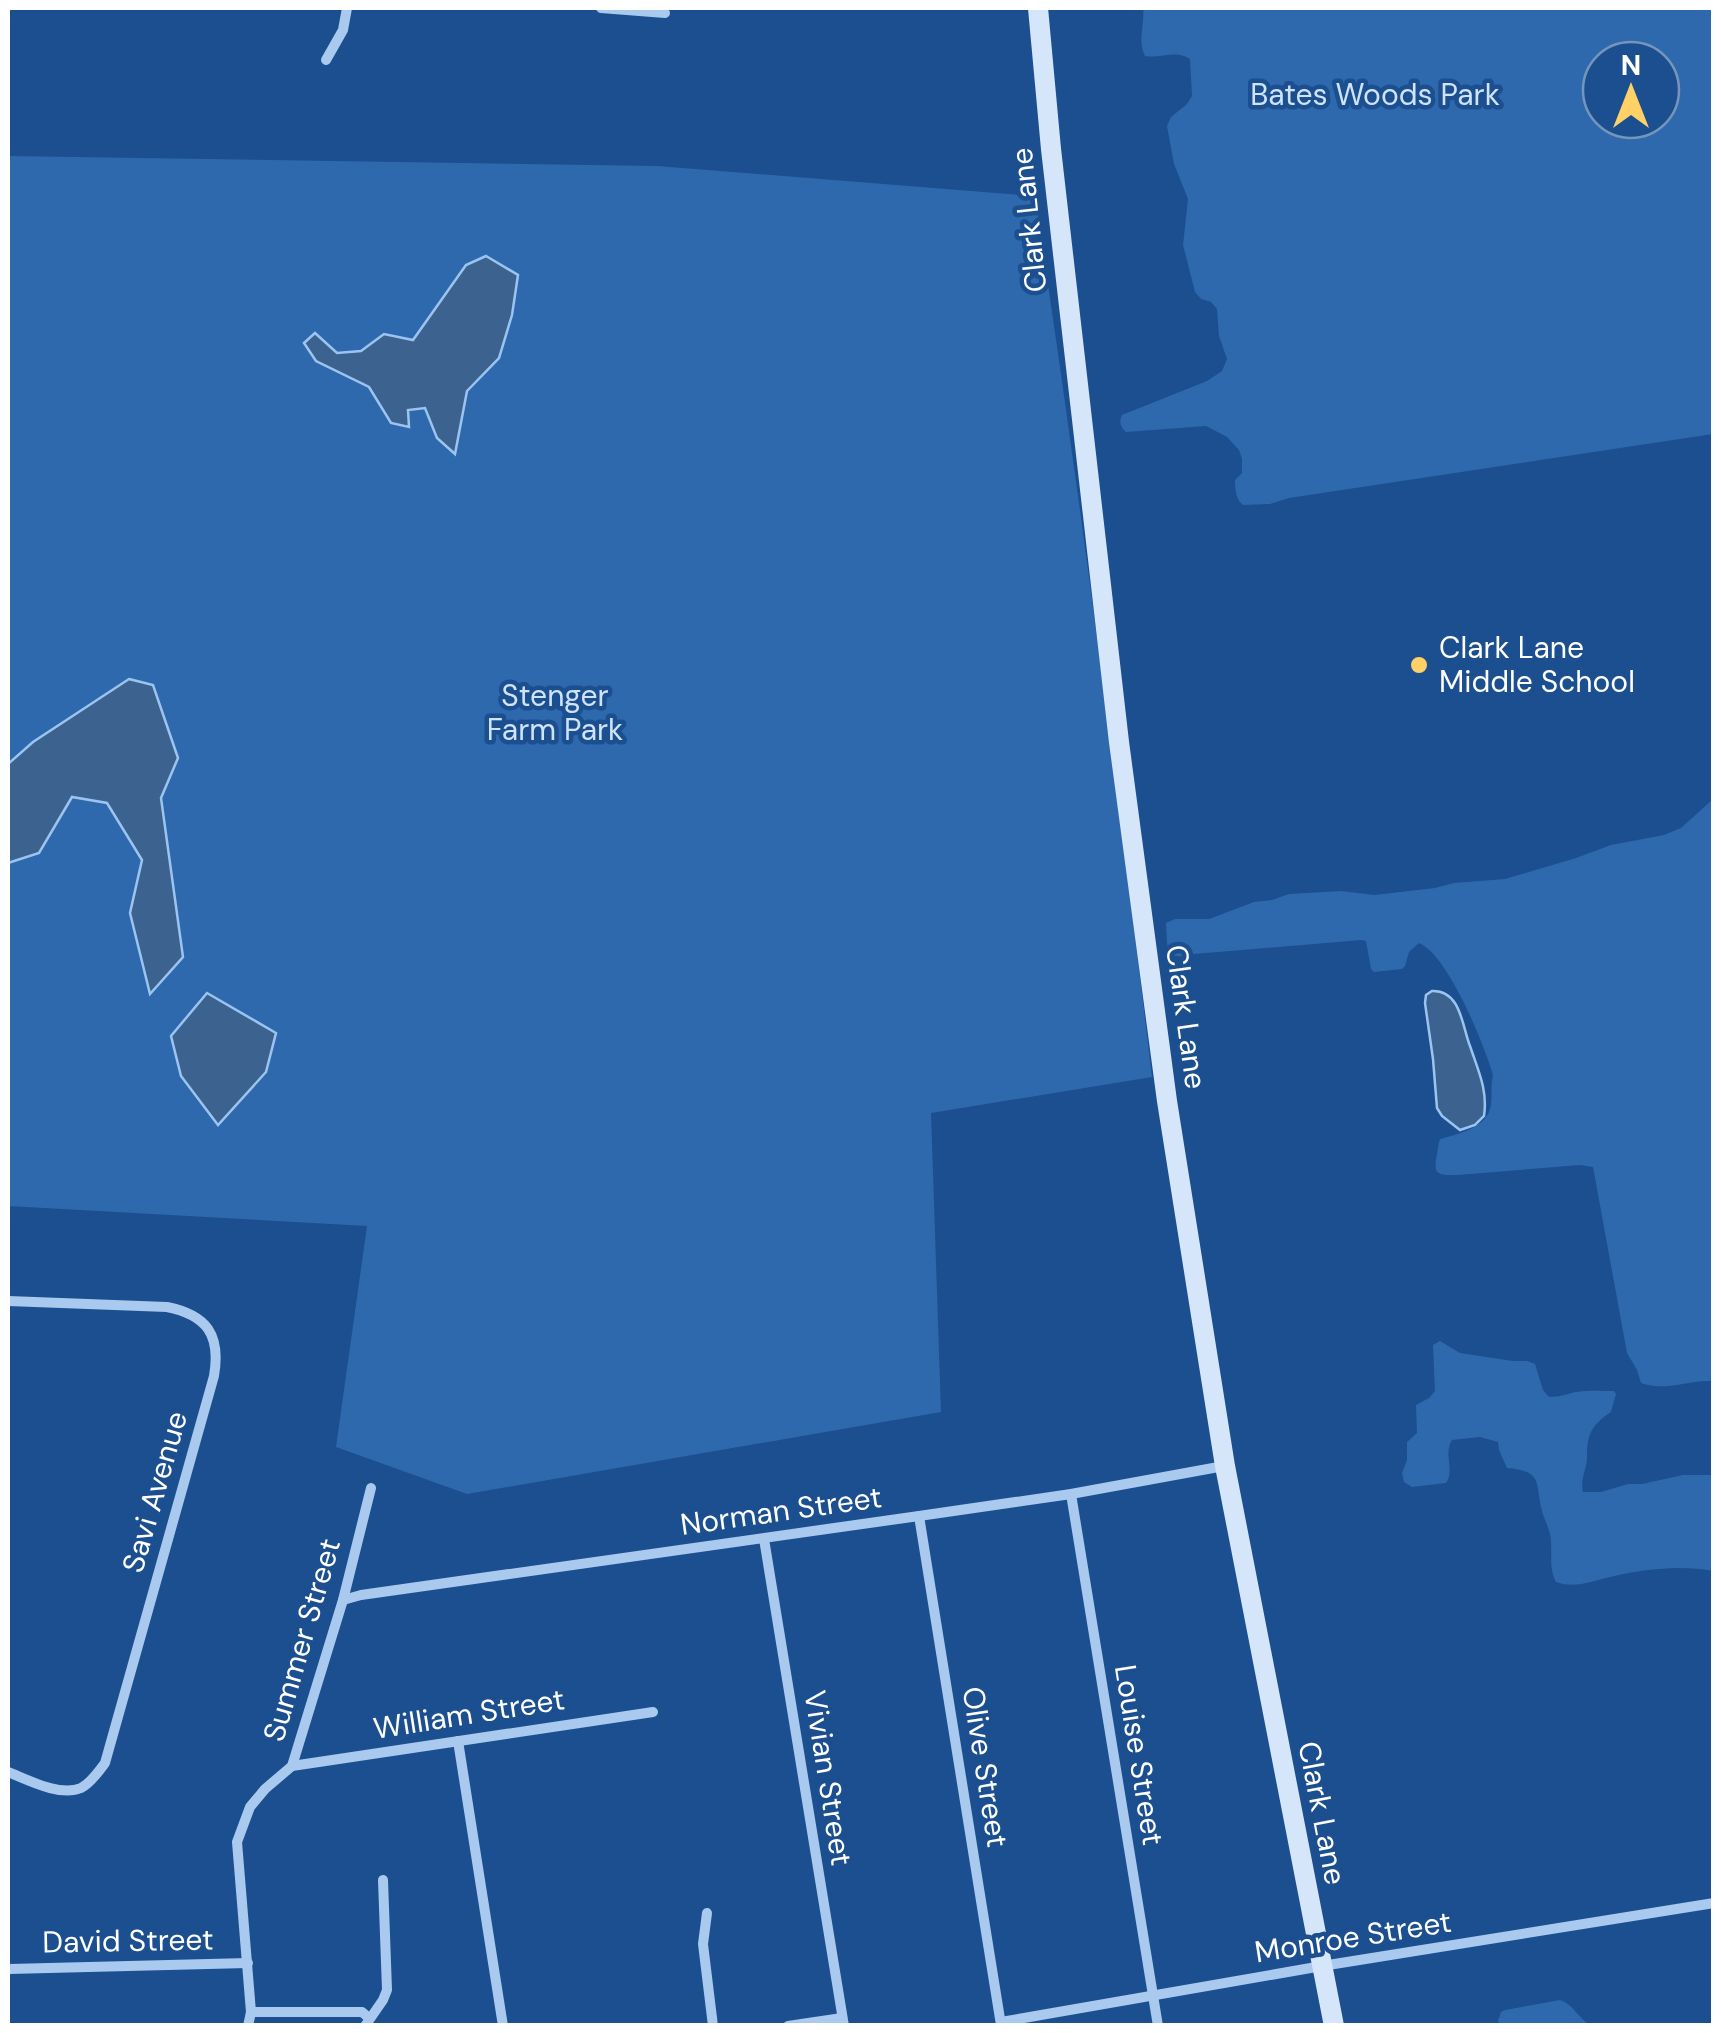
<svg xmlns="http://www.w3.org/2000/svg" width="1721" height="2033" viewBox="0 0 1721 2033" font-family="'DM Sans',sans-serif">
<rect width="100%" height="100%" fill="#1b4f8f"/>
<g fill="#2e69ad" fill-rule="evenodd">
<path d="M 1143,8 L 1713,8 L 1713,434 L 1289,498 L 1270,504 L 1243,505 C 1236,500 1235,489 1235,480 L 1242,473 L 1242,459 L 1239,450 L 1227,437 L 1206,426 L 1126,432 C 1120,427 1119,421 1122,415 L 1207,381 L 1222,371 L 1227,359 L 1219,336 L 1217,309 L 1211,302 L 1201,299 L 1195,292 L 1183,245 L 1188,199 L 1174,164 L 1167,126 L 1171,117 L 1187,104 L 1192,96 L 1190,59 C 1175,49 1162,59 1145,56 C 1137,40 1145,25 1143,8 ZM 1661,60 L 1661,120 L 1601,120 L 1601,60 Z"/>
<path d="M 8,156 L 657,166 L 1035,196 C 1079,489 1117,783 1152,1077 L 931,1113 L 941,1412 L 467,1494 L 336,1447 L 367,1226 L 8,1206 Z"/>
<path d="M 1713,799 L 1713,1385 L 1711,1381 C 1687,1380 1666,1392 1641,1383 L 1637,1370 L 1627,1353 L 1593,1167 L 1580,1165 L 1457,1175 C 1437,1175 1433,1175 1437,1154 C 1438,1149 1438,1144 1440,1139 C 1456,1135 1485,1128 1490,1109 C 1493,1099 1490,1086 1493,1075 C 1484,1044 1448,955 1419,943 L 1409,952 L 1405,966 L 1402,969 L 1374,972 L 1371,969 L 1366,941 L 1361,940 L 1194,954 C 1163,962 1168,948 1166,923 L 1175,919 L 1209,919 L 1254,902 L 1272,900 L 1289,894 L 1341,891 L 1374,895 L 1435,888 L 1454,883 L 1505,879 L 1576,858 L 1611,845 L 1664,835 L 1681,828 Z"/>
<path d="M 1440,1341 L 1460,1353 L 1513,1361 L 1527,1361 L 1535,1364 L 1543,1390 L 1549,1397 C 1560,1397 1566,1394 1576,1392 C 1588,1390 1601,1391 1614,1391 L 1616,1394 L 1611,1412 C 1590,1426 1587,1435 1587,1459 C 1586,1471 1580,1479 1583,1492 L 1601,1492 L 1628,1484 L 1642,1484 L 1683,1475 L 1713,1475 L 1713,1571 C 1680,1565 1644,1569 1610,1577 C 1591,1581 1576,1589 1556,1582 C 1549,1569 1552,1557 1551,1542 C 1551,1531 1545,1522 1542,1511 C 1535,1482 1543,1471 1507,1468 L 1499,1450 L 1498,1442 L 1480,1437 L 1452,1440 C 1443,1454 1455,1470 1446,1483 L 1412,1487 L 1404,1482 L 1402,1473 L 1407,1460 L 1407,1442 L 1417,1433 L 1416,1405 L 1429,1398 L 1435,1391 L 1433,1345 Z"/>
<path d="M 1560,2000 C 1575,2005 1578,2019 1591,2025 L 1500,2025 L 1498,2021 L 1501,2012 L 1505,2010 Z"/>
</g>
<g fill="#3c6290" stroke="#9cc4f0" stroke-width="2.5">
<path d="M 486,256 L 518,275 L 512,315 L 499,358 L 467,391 L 455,454 L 437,438 L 425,408 L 408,410 L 409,427 L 391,423 L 369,387 L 316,361 L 304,343 L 315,333 L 337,353 L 361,351 L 384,334 L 413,340 L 466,265 Z"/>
<path d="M 129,679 L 153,685 L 178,758 L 161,798 L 183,957 L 150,994 L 130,913 L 142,860 L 107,803 L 72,797 L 39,853 L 8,863 L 8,764 L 33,742 Z"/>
<path d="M 1432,991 C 1461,990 1462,1026 1470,1046 C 1478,1070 1488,1090 1484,1116 L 1475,1125 L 1460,1130 L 1442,1116 L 1437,1108 L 1433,1059 L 1425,1003 L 1426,995 Z"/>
<path d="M 207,993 L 276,1033 L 266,1072 L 218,1125 L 181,1076 L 171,1036 Z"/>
</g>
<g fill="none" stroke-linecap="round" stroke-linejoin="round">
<g stroke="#a9c9ee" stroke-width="10">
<path d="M 601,8 L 665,13"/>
<path d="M 326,60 L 343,30 L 347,8"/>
<path d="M 8,1301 L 167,1307 C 207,1315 221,1335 214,1376 L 105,1763 C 99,1771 91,1783 81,1788 C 60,1797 28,1780 8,1772"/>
<path d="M 1071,1494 L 1158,2026"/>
<path d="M 919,1516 L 1001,2025"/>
<path d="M 764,1539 L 844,2026"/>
<path d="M 343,1600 L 361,1595 L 919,1516 L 1071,1494 L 1224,1466"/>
<path d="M 458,1741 L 503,2026"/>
<path d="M 292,1766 L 653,1712"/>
<path d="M 707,1913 L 703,1944 L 713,2026"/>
<path d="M 9,1969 L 248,1963"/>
<path d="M 251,2012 L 362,2012 L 369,2018"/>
<path d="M 1001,2022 L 1322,1966 L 1714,1903"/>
<path d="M 248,2026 L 251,2012 L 237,1842 L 250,1807 L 265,1789 L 292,1766 L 343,1600 L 371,1488"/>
<path d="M 365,2026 L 383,2000 L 387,1990 L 383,1880"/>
<path d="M 788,2026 L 842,2018"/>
</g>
<path stroke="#d6e6fa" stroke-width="20" d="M 1038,8 L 1051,149 L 1119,742 L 1167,1101 L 1225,1466 L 1334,2026"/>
</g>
<circle fill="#ffd166" stroke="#1b4f8f" stroke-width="4" cx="1419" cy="665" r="10"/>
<g text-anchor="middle" stroke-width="9" stroke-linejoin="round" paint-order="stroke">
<g font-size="30" fill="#cfe3fa" stroke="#1b4f8f">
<text x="1375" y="105">Bates Woods Park</text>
<text x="555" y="706">Stenger<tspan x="555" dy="34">Farm Park</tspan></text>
</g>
<g font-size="30" fill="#fff" stroke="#1b4f8f">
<text transform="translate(1029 220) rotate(-96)" y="10">Clark Lane</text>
<text transform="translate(1186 1017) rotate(82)" y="10">Clark Lane</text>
<text transform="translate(155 1492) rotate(-74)" y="10">Savi Avenue</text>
<text transform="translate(781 1511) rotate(-8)" y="10">Norman Street</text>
<text transform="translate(302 1640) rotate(-74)" y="10">Summer Street</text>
<text transform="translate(469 1714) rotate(-9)" y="10">William Street</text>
<text transform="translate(1139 1755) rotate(81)" y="10">Louise Street</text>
<text transform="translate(985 1767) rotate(81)" y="10">Olive Street</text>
<text transform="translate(828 1778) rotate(81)" y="10">Vivian Street</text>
<text transform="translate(1322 1813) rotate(79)" y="10">Clark Lane</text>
<text transform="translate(1353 1937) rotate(-9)" y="10">Monroe Street</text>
<text transform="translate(128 1941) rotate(-1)" y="10">David Street</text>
</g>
<g font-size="30" fill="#fff" stroke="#1b4f8f" text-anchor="start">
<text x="1439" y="658">Clark Lane<tspan x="1439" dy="34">Middle School</tspan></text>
</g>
</g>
<rect width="1721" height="2033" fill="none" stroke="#ffffff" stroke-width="20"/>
<g transform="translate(1631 90)"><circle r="48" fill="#1b4f8f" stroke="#7695bc" stroke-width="2.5"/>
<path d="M0-8L18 38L0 25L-18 38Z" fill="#ffd166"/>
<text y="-15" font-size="28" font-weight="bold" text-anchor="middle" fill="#ffffff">N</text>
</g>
</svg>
